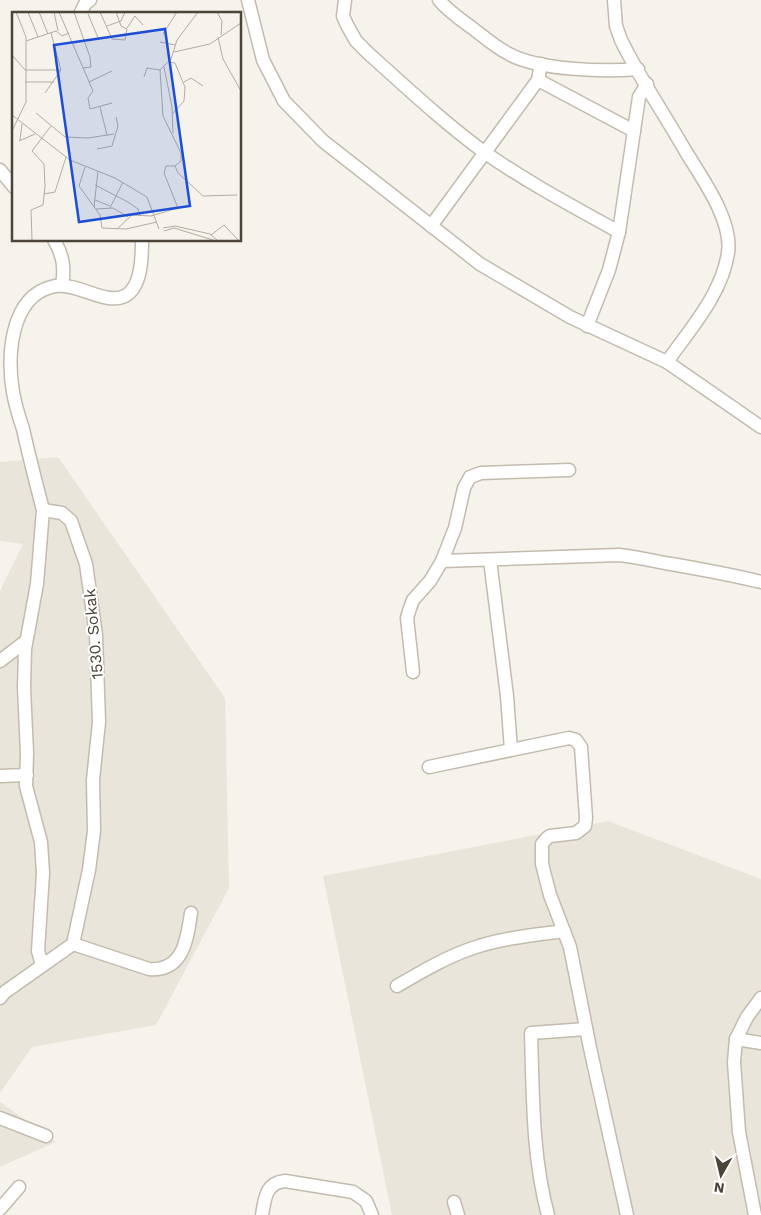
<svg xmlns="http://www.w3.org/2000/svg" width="761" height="1215" viewBox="0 0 761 1215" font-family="'Work Sans',sans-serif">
<rect width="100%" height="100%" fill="#f6f3ec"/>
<g fill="#eae5da">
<path d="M 58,457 L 225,698 L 229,888 L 156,1025 L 32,1047 L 0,1093 L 0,591 L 23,544 L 0,541 L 0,462 Z"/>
<path d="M 608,821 L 761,879 L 761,1215 L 392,1215 L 323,876 Z"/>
<path d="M 0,1102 L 56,1142 L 0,1167 Z"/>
</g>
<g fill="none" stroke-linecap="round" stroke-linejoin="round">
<defs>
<g id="street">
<path d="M 248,0 L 263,60 L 284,101 L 323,141 L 480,264 L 570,317 L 667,362 L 761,427"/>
<path d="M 345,0 L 343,16 L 347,25 L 356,41 L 368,53 C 406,87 443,122 484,152 C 527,182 574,207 619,232"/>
<path d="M 439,0 C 448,11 460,19 471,27 C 483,36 495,47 509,54 C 538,70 604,72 638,69"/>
<path d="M 614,0 L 616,26 L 621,40 C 640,79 665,115 686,152 C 702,178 733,221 728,253 C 722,294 690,329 667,362"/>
<path d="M 80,14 L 85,4 L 90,0"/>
<path d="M 538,80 L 634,131"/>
<path d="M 0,170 L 14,187"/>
<path d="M 431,226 L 538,80 L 541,64"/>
<path d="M 54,240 C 63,255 65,268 62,285"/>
<path d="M 587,326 L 609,270 L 619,232 L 639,97 L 647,84"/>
<path d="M 490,560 L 507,696 L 511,750"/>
<path d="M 442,561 L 619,555 C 639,557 657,562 677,565 C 705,570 733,575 761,582"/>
<path d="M 0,661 L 26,641"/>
<path d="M 413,672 L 407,618 L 410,608 L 413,600 L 430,581 L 442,561 L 455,528 L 464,488 L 470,477 L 481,473 L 569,470"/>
<path d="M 429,767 L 569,738 L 576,740 L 581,747 L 586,818 L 585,826 L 576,833 L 550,836 L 547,838 L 542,844 L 542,864 L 550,895 L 570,947 L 590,1048 L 627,1215"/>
<path d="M 0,776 L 27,775"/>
<path d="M 73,944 L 149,969 C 183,972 187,940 191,913"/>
<path d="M 42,965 L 38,951 L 43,873 L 41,842 L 26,786 L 27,753 L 24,688 L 25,649 L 37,584 L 43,510"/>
<path d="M 397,986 C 421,972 446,957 473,948 C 502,938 534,935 564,931"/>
<path d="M 0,998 L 5,992 L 73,944 L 89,870 L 94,831 L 93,780 L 99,722 L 96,635 L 86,564 L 71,521 L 62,513 L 43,510 C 36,483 29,456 23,429 C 19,417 15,404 13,392 C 7,357 10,298 51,287 C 76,280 104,306 125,296 C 142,287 142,256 142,240"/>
<path d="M 736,1039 L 761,1043"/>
<path d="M 0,1118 L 46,1136"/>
<path d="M 454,1202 L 458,1215"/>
<path d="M 0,1209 L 19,1187"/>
<path d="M 262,1215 C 265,1199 265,1183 285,1181 L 353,1192 L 366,1201 L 372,1215"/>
<path d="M 548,1215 C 532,1156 533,1094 531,1033 L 586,1029"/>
<path d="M 755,1215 L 739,1132 L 734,1062 L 736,1039 L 747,1017 L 761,998"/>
</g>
</defs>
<use href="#street" stroke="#c2bbae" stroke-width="15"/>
<use href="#street" stroke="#fff" stroke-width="12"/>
</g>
<g text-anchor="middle" stroke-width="4" stroke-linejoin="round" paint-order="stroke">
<g font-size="16" fill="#4b4439" stroke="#fff">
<text transform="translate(93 634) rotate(-95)" y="6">1530. Sokak</text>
</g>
</g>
<g transform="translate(12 12)">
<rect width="229" height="229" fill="#f6f3ec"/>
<path fill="none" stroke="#b2ada4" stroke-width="1" d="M 16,0 L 26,25M 27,0 L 36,22M 42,0 L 46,19M 47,0 L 81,79 L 76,86 L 78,97 L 100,91M 62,0 L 78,45 L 79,55 L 71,56M 88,0 L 100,27 L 113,28 L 115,17 L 109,14 L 104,0M 205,0 L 210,9 L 209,23M 76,2 L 87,28M 95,14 L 109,9 L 113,0M 115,16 L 123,4 L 131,13M 151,22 L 165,0M 206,25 L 211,47 L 229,79M 14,29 L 44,19 L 50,24 L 57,21M 148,30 L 163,33M 162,40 L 198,32 L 229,11M 0,43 L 13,58 L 49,58M 157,50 L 163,51 L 173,75 L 172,89 L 161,101M 152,55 L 160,95 L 161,121M 132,65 L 135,56 L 148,58M 13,70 L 42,70M 77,70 L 100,59M 172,70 L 179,66 L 191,74M 33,81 L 49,58 L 39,21M 88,95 L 95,123M 24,101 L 53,125 L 76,126 L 102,122M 0,103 L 58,148 L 103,166 L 135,185 L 147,217M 0,119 L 14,90 L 14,25 L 4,0M 8,128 L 10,112M 7,129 L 23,122M 85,137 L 100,134 L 106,114 L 104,105M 163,154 L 169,149 L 169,141 L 151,104 L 148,58 L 159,47 L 165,28 L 186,0M 163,154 L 166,161 L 191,184 L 225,183M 73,155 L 67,174 L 88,203 L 90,216 L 114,217 L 145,210M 83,173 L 116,190 L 126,197 L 128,203M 32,182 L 43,180 L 54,145M 83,188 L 98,194M 82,195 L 86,159M 98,196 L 111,170M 84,197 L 101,196 L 116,205M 151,216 L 163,214 L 198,222 L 205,228M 105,217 L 120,203 L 139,204 L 166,196 L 152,161 L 154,154 L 163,154M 152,219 L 162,216 L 201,228M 199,223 L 212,213 L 226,228M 20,228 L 19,198 L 31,193 L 33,174 L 32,152 L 20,139 L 39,114"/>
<path fill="#1d4ed8" fill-opacity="0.15" stroke="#1d4ed8" stroke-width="2.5" d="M 153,17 L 178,194 L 67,210 L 42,33 Z"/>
<rect width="229" height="229" fill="none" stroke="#4b4439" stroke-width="2.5"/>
</g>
<g transform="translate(721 1175) rotate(188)" stroke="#ffffff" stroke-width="4" paint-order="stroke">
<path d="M0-4L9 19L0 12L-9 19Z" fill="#4b4439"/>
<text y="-8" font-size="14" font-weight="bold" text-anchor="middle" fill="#4b4439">N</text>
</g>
</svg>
